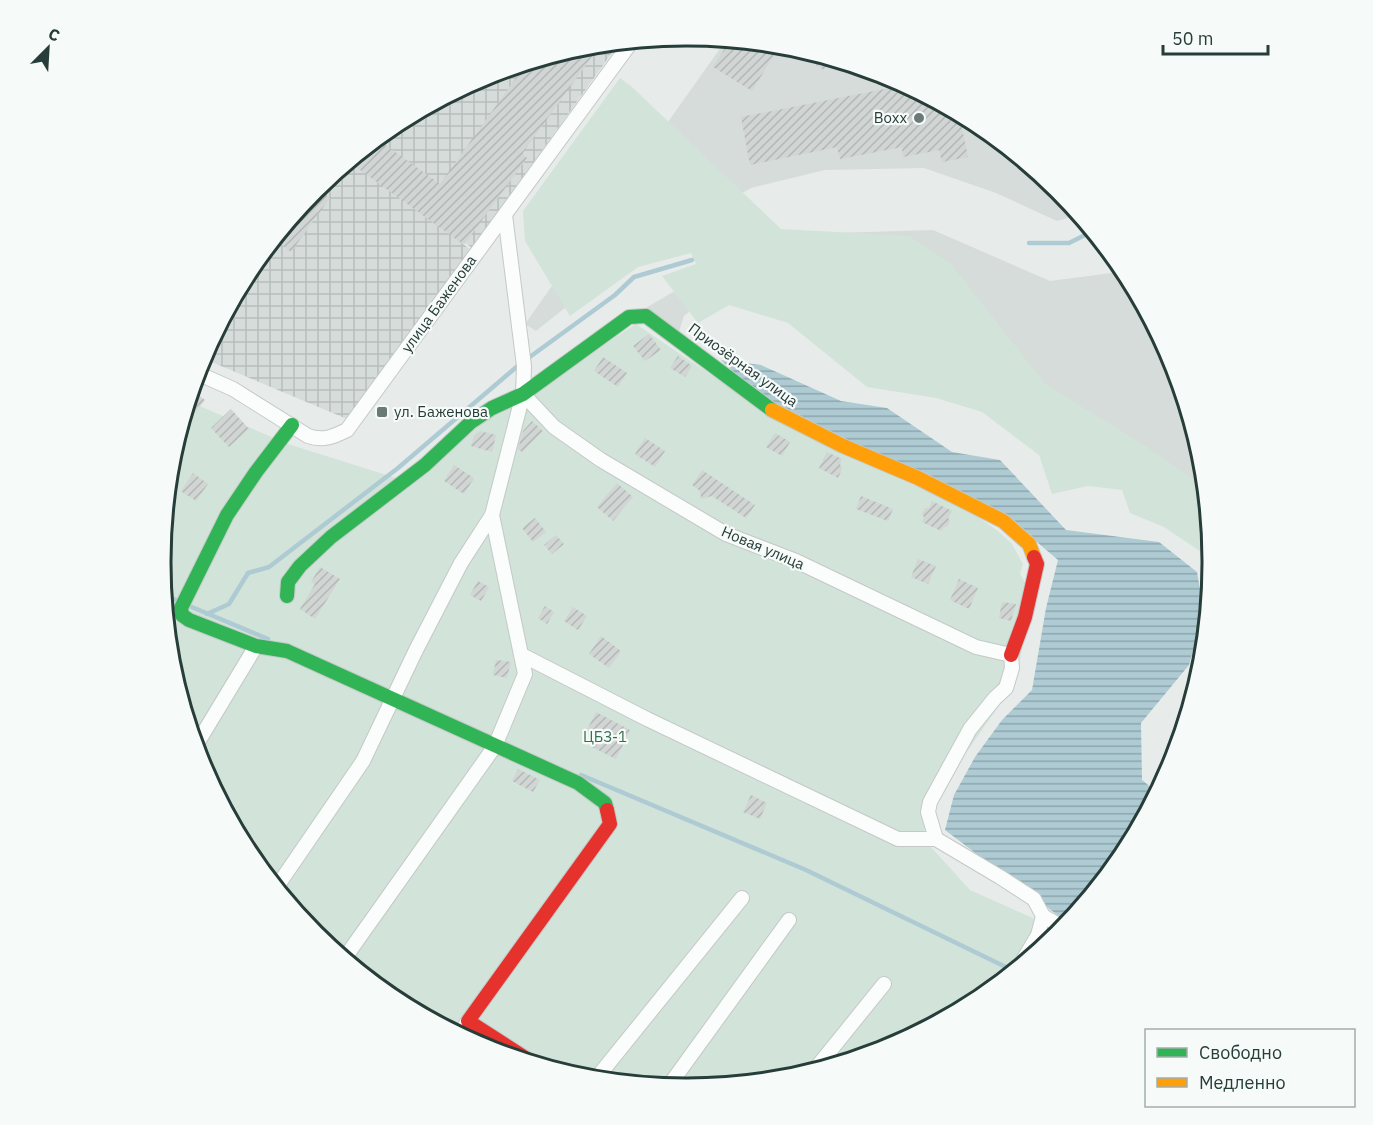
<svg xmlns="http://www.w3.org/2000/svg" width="1373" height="1125" viewBox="0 0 1373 1125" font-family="'IBM Plex Sans',sans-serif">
<defs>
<pattern id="industrial-grid" width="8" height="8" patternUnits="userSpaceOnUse" patternTransform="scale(1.5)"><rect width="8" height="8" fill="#d6dcda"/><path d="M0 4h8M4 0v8" fill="none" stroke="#b8bebc"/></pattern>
<pattern id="water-rules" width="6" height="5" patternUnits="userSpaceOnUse" patternTransform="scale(1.5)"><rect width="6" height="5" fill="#aecbd4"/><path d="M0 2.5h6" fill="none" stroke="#8ea6ad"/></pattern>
<pattern id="building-hatch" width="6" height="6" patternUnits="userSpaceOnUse" patternTransform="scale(1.5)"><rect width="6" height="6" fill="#d1d5d4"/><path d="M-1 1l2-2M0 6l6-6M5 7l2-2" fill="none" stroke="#b3b8b7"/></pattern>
</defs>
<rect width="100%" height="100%" fill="#e7ecea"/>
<g fill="#d6dcda">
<path d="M 726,40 L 790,46 L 888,76 L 979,125 L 1050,183 L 1075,216 L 1057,221 L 996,193 L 924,168 L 825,170 L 751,188 L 627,258 L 536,331 L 525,324 Z"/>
<path d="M 933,230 L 1050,281 L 1119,272 L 1138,296 L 1173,361 L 1203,460 L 1207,506 L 716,290 L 684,316 L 676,341 L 637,313 L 771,235 Z"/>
</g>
<path fill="url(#industrial-grid)" d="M 619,43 L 472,248 L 384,184 L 471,250 L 347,419 L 202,358 L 249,270 L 314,190 L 394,125 L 485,76 L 584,46 Z"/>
<g fill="#d2e3d9">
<path d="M 620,78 L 631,86 L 781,229 L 909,236 L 950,263 L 1045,384 L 1141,443 L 1206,488 L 1213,560 L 1164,527 L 1130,513 L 1122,490 L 1088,486 L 1052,494 L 1039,455 L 982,412 L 936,398 L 867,387 L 788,323 L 729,305 L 698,323 L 662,276 L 696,264 L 691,253 L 638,267 L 570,316 L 525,241 L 523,211 Z"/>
<path d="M 636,324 L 784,424 L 969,511 L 998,531 L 1012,544 L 1023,564 L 1020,574 L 1033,596 L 1015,683 L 956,767 L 921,836 L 970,890 L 1062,931 L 979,1000 L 888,1049 L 789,1079 L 686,1089 L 583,1079 L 485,1049 L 394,1000 L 314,935 L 249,855 L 200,764 L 170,665 L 160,562 L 170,459 L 188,401 L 288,444 L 396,478 Z"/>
</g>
<path fill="url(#water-rules)" d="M 721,360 L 761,365 L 841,401 L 887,408 L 952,452 L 1000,460 L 1066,530 L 1159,542 L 1197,572 L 1204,612 L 1189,665 L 1141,723 L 1142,780 L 1158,793 L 1124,855 L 1068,923 L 945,830 L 954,795 L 975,757 L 1002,720 L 1032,690 L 1046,608 L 1058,560 L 1017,525 L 771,408 Z"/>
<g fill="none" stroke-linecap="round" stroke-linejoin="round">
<g stroke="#aecbd4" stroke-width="4.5">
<path d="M 1029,243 L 1069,243 L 1093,231"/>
<path d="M 527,359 L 615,295 L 634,277 L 692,260"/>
<path d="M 163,594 L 180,602"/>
<path d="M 187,605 L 268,639"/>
<path d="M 207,614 L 229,604 L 248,573 L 269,567 L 398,468 L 520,364"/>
<path d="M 581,775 L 806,870 L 1014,971"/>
</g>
</g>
<g fill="url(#building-hatch)">
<path d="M 730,40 L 780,45 L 752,91 L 713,67 Z"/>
<path d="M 601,44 L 522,154 L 527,158 L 464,245 L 349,162 L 377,139 L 440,184 L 526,64 L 584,46 Z"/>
<path d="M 796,48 L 831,59 L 824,70 L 795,52 Z"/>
<path d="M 905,85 L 959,114 L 968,157 L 942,162 L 939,150 L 903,157 L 902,147 L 840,159 L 837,147 L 750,165 L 741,117 Z"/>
<path d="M 317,188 L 330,198 L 291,252 L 274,239 Z"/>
<path d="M 649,334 L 661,350 L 645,361 L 633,346 Z"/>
<path d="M 678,356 L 692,366 L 685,377 L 670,368 Z"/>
<path d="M 603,357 L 627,373 L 618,387 L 594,371 Z"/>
<path d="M 191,390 L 205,400 L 193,415 L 185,409 Z"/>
<path d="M 231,409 L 249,429 L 229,447 L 211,428 Z"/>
<path d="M 532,421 L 543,431 L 522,452 L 518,449 L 523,431 Z"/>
<path d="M 480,431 L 496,435 L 492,452 L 471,446 L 474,436 Z"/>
<path d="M 775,433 L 790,442 L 782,456 L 766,447 Z"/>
<path d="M 645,438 L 665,451 L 655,467 L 635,454 Z"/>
<path d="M 827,452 L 842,459 L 840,464 L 842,469 L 838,478 L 819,468 Z"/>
<path d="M 454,465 L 474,478 L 464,494 L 444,481 Z"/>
<path d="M 702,470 L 755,505 L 746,518 L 712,496 L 701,499 L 700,491 L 692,485 Z"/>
<path d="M 193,473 L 208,484 L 196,501 L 181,491 Z"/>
<path d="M 617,483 L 633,497 L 613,521 L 597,507 Z"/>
<path d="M 861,496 L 893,509 L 888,521 L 856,509 Z"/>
<path d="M 932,501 L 952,511 L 948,518 L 950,521 L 947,527 L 944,527 L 941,531 L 922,522 L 924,517 L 922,514 L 925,508 L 929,508 Z"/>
<path d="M 535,518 L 546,532 L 533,542 L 522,528 Z"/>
<path d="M 556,535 L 564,544 L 552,554 L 544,545 Z"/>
<path d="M 918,559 L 936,566 L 928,584 L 911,577 Z"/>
<path d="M 320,567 L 340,579 L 315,619 L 300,609 L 315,584 L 311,582 Z"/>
<path d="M 959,579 L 978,588 L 969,609 L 950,600 Z"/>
<path d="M 478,581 L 489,587 L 481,601 L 470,595 Z"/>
<path d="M 1002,602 L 1016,604 L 1011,621 L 999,618 Z"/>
<path d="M 545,606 L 554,612 L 547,624 L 538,618 Z"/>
<path d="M 573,607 L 587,616 L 578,630 L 564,621 Z"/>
<path d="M 601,636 L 621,651 L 609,668 L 589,654 Z"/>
<path d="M 496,660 L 511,662 L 507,678 L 493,675 Z"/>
<path d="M 596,712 L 630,730 L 616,759 L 590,746 L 595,737 L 586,732 Z"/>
<path d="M 518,769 L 540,780 L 533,792 L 512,781 Z"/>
<path d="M 751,795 L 767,803 L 760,819 L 743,812 Z"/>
</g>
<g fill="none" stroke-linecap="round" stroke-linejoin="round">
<defs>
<g id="street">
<path d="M 197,373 L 233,389 L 308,436 C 323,441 333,437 347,430 L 632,41"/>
<path d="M 523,394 L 554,427 L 601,460 L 726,534 L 796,561 L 976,647 L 1011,655 L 1012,668 L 1006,688 L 995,698 L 970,729 L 930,802 L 928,812 L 936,839"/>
<path d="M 522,655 L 647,719 L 898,839 L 936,839 L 1000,877 L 1034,899 L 1043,916 L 1038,935 L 1019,967"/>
<path d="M 195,747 L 256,646"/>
<path d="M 276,888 L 363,761 L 416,650 L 461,563 L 492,515"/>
<path d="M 1043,916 L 1064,928"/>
<path d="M 344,959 L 495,746 L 525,674 L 492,515 L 523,394 L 524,366 L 505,215"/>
<path d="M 459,1035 L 468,1021"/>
<path d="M 813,1072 L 884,984"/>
<path d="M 595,1080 L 742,898"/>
<path d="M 668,1087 L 789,920"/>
</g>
<g id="fast">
<path d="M 292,425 L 256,472 L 227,515 L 181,608 L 182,615 L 189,620 L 256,646 L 287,651 L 578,783 L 605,803 L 607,810"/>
<path d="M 287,596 L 288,582 L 300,566 L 331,537 L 425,465 L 471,422 L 492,408 L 523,394 L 629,317 L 646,316 L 772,410"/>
</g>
<path id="slow" d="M 772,410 L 843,446 L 918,478 L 1003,521 L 1029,544 L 1034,557"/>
<g id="jam">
<path d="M 1011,655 L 1025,617 L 1037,564 L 1034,557"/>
<path d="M 533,1063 L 468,1021 L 610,824 L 607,810"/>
</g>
</defs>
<use href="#street" stroke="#c4c9c7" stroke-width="16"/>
<use href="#fast" stroke="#c4cac8" stroke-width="16"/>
<use href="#slow" stroke="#c4cac8" stroke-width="16"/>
<use href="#jam" stroke="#c4cac8" stroke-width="16"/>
<use href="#street" stroke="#fbfcfc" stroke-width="14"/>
<use href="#fast" stroke="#30b455" stroke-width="14"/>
<use href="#slow" stroke="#ff9f0a" stroke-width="14"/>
<use href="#jam" stroke="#e5322d" stroke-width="14"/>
</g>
<g fill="#6a7a77" stroke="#f6faf8" stroke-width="2">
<circle cx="919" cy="118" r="6"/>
<rect x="376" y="406" width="12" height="12" rx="3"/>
</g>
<g text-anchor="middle" stroke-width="4.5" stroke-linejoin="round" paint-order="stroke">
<g font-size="15" fill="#273d39" stroke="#f6faf8" text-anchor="end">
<text x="907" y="123">Boxx</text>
<text x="394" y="417" text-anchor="start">ул. Баженова</text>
</g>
<g font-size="15" fill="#273d39" stroke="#f6faf8">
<text transform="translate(439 304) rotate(-54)" y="5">улица Баженова</text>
<text transform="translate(743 365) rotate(36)" y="5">Приозёрная улица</text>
<text transform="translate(763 548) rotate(23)" y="5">Новая улица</text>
</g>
<g font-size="15" fill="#366f52" stroke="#f6faf8">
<text x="605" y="742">ЦБЗ-1</text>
</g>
</g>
<path d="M0 0H1373V1125H0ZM686 46H687A515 515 0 0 1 1202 561V563A515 515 0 0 1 687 1078H686A515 515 0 0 1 171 563V561A515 515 0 0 1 686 46Z" fill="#f6faf8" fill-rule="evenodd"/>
<path fill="none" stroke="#273d39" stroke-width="3" d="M686 46H687A515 515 0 0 1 1202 561V563A515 515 0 0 1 687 1078H686A515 515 0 0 1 171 563V561A515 515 0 0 1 686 46Z"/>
<rect x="1145" y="1029" width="210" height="78" fill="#f6faf8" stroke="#a3aeac" stroke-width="1.5"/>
<rect x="1157" y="1048" width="30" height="9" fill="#30b455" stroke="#a3aeac" stroke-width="1.5"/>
<text x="1199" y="1059" font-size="18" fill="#273d39">Свободно</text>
<rect x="1157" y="1078" width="30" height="9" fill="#ff9f0a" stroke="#a3aeac" stroke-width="1.5"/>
<text x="1199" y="1089" font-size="18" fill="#273d39">Медленно</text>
<g transform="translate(48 48) rotate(24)" stroke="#f6faf8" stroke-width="4.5" paint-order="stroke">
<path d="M0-4.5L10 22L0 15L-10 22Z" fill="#273d39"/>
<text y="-9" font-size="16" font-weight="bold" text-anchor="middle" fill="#273d39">С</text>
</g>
<path d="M1163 45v9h105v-9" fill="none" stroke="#273d39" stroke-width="3"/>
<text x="1172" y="45" font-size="18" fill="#273d39" stroke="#f6faf8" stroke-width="4.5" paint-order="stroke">50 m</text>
</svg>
